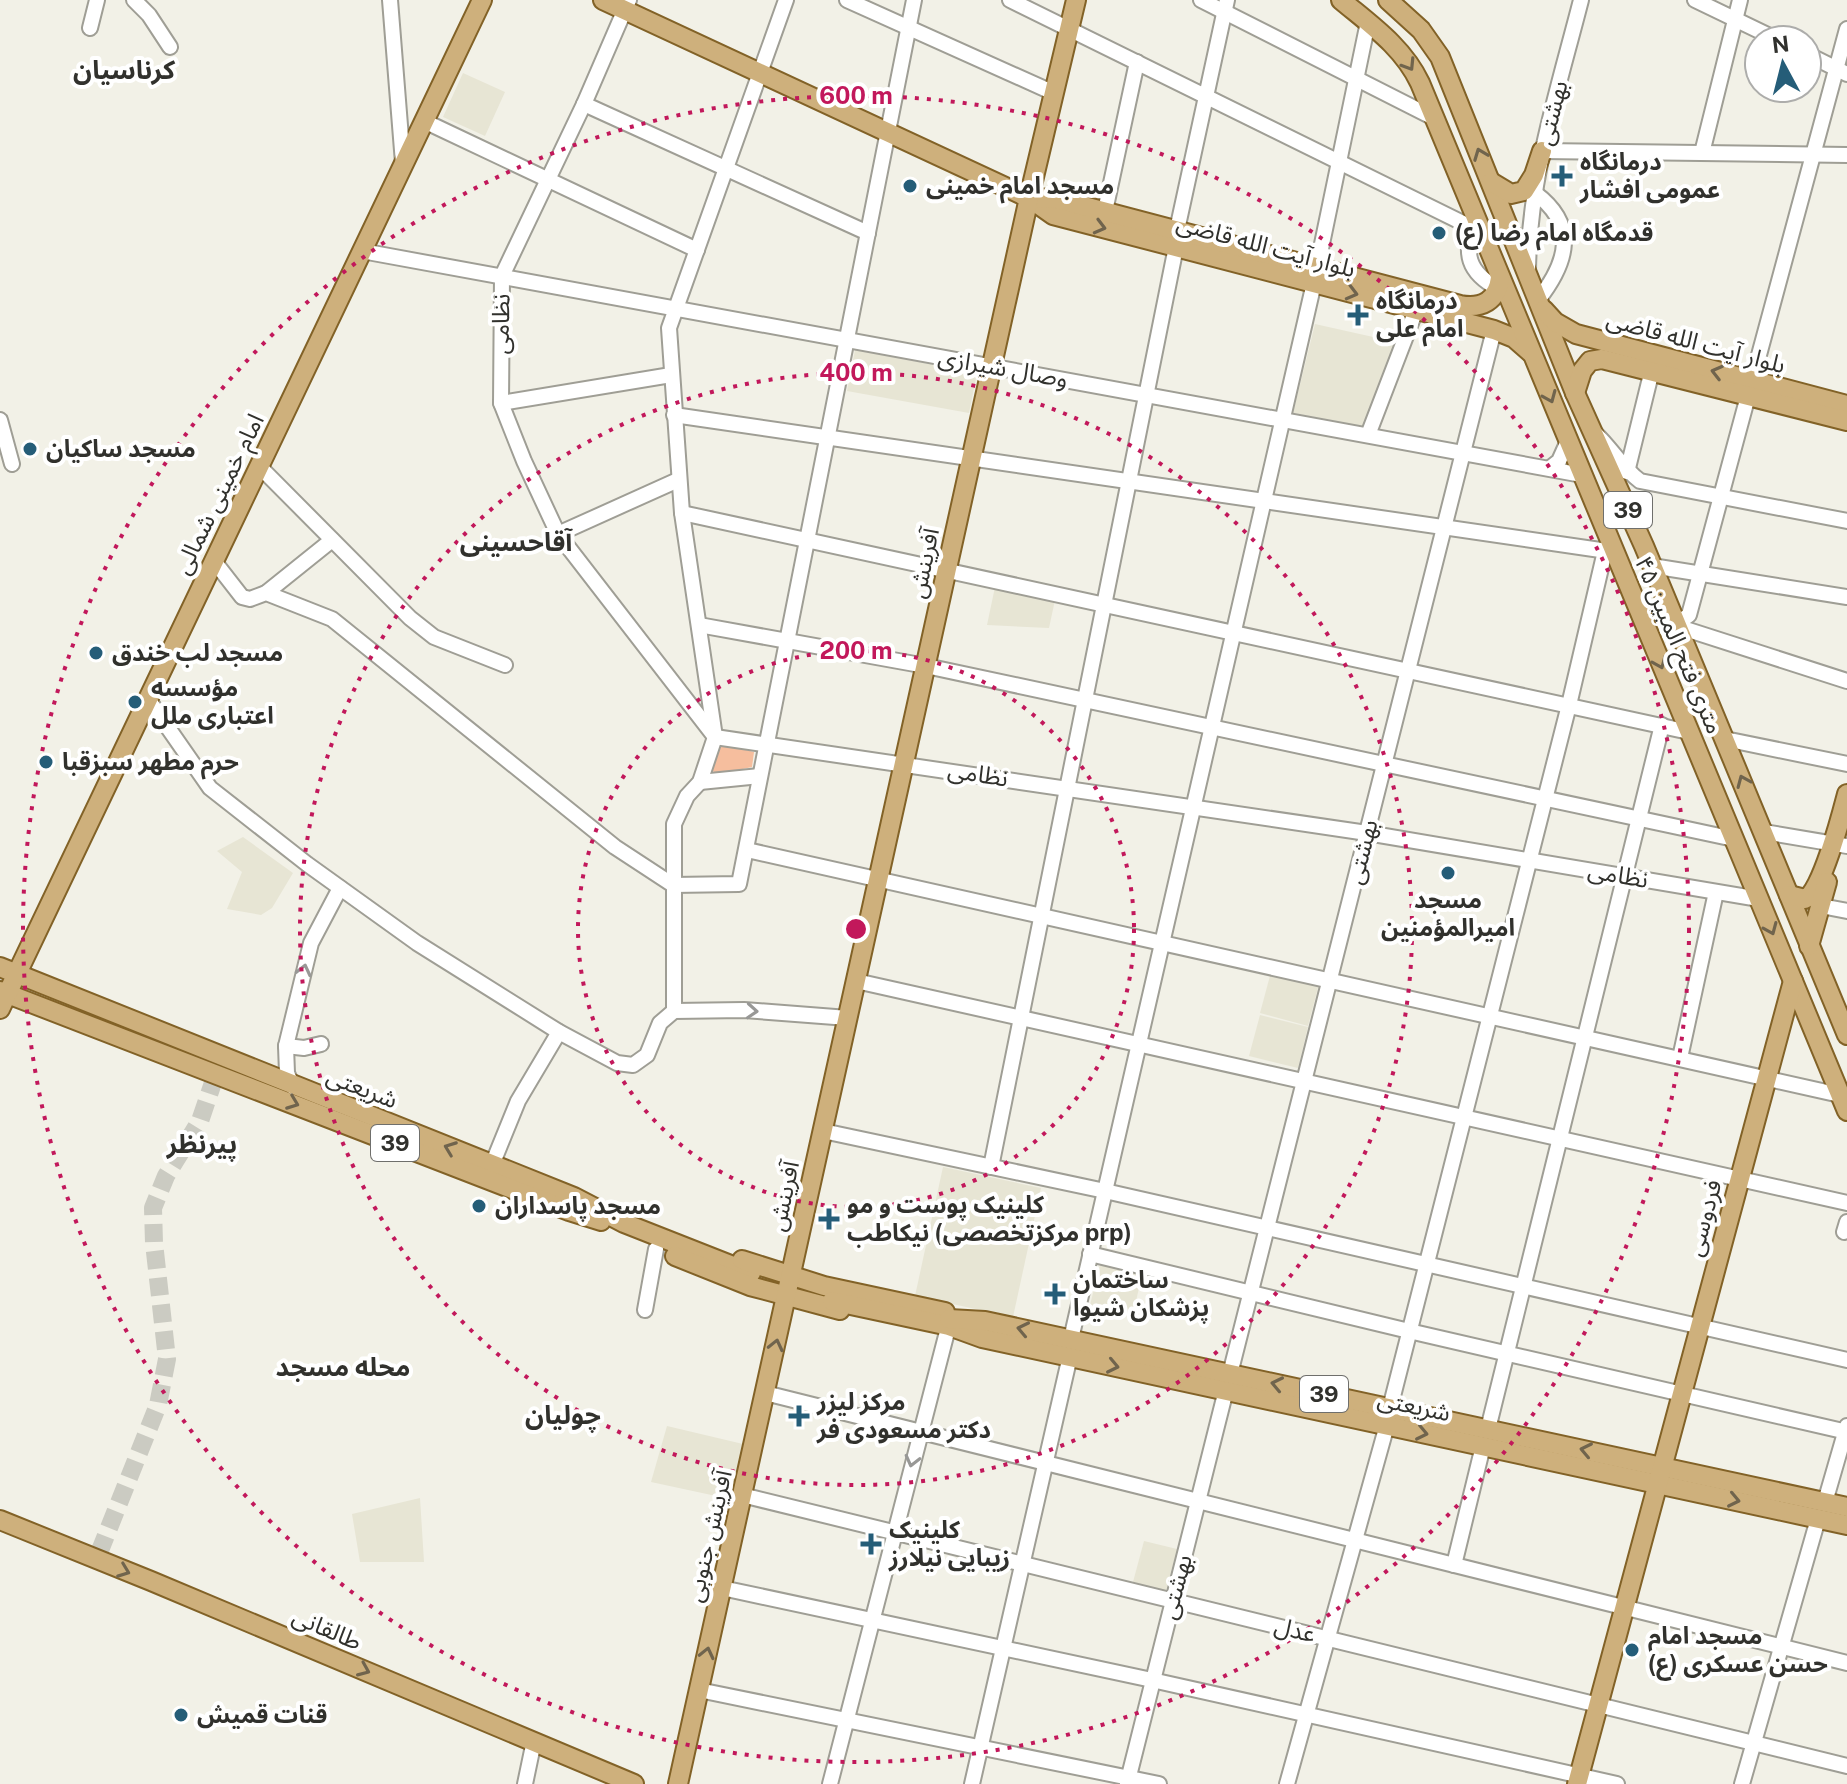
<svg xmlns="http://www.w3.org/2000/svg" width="1847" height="1784" viewBox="0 0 1847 1784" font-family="'Public Sans','Noto Sans Arabic',sans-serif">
<rect width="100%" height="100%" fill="#f2f1e7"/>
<g fill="#e7e5d4">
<path d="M 463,73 L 505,92 L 485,136 L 443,117 Z"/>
<path d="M 1315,324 L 1400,343 L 1367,427 L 1293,413 Z"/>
<path d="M 855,350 L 977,373 L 969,413 L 847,391 Z"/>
<path d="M 995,587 L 1055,600 L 1049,628 L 987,625 Z"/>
<path d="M 243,837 L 293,873 L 272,908 L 261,915 L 227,909 L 242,872 L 217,851 Z"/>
<path d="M 1271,972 L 1319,984 L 1308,1026 L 1260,1013 Z"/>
<path d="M 1260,1015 L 1308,1027 L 1298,1068 L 1249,1056 Z"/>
<path d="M 943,1167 L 1041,1188 L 1013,1317 L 915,1296 Z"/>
<path d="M 1100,1265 L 1142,1274 L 1133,1315 L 1090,1305 Z"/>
<path d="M 667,1426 L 743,1444 L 730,1499 L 651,1482 Z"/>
<path d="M 420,1498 L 424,1562 L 360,1562 L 352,1514 Z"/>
<path d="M 1144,1541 L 1177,1549 L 1166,1591 L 1133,1582 Z"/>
</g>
<path fill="#f6be9e" d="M 726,745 L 754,752 L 752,767 L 719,774 L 712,771 L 719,747 Z"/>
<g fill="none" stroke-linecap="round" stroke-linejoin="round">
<g stroke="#cbcbc2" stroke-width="18" stroke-dasharray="18 9" stroke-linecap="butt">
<path d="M 0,977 L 56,999"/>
<path d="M 751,1273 L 826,1294"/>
<path d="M 99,1553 L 158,1405 L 167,1359 L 154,1243 L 153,1208 L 166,1176 L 200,1121 L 216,1074"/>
</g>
<defs>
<g id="minor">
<path d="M 134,0 L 149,15 L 170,47"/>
<path d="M 390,0 L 403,163"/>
<path d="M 629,0 L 584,104 L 502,276 L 501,403 L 524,461 L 558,534 L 715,737 L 1367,833 L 1759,899"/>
<path d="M 847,0 L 1054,93"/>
<path d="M 1010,0 L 1473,228"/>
<path d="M 1201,0 L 1434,118"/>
<path d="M 1695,0 L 1778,40"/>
<path d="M 90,28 L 97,0"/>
<path d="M 1807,54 L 1847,74"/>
<path d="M 584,104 L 868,233"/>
<path d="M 424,121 L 697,250"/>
<path d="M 1542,151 L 1847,155"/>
<path d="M 1702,153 L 1740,0"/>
<path d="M 1535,193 C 1578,225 1568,262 1538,300"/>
<path d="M 1105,211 L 1137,62"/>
<path d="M 1476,221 C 1462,253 1468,273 1499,289"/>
<path d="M 1177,230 L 1227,0"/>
<path d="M 362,251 L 1582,475"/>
<path d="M 1317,268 L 1368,22"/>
<path d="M 1528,271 C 1529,178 1558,90 1581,0"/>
<path d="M 1752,381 L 1847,29"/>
<path d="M 501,403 L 671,375"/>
<path d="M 674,415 L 1614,552"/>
<path d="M 0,420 L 12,464"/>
<path d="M 1596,434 C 1612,449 1622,468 1640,481 L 1847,521"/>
<path d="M 1368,435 L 1416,310"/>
<path d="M 259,466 L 410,618 L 434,637 L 505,665"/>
<path d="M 1550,468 L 1559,461 L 1568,441"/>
<path d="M 1627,472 L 1652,370"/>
<path d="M 682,513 L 1689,732"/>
<path d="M 558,534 L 678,480"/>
<path d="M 214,561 L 242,597 L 250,599 L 266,593 L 332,619 L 615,847 L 673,885 L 739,884 L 914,0"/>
<path d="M 1652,566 L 1847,597"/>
<path d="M 266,593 L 332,540"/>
<path d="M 1673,618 L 1682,620 L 1689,615 L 1748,396"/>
<path d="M 699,625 L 926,666 L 1734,839"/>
<path d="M 1676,626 L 1847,681"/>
<path d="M 148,699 L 210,788 L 307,864 L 417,943 L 559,1032 L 617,1063 L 633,1065 L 647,1055 L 660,1023 L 674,1011 L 744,1010 L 848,1018"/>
<path d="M 1725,739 L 1847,764"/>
<path d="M 700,782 L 760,776"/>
<path d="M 1764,832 L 1847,846"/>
<path d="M 747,850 L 1840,1095"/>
<path d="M 1821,906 L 1847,911"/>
<path d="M 856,981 L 1847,1203"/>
<path d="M 674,1011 L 674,824 L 687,796 L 700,782 L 715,737 L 682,513 L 669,328 L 786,0"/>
<path d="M 286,1046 L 304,1048 L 321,1044"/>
<path d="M 1680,1058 L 1716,892"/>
<path d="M 293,1087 L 287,1073 L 286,1046 L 311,943 L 340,888"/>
<path d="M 823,1131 L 1105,1191 L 1847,1360"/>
<path d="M 492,1165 L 518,1101 L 559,1032"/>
<path d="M 991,1167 L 1176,247"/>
<path d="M 1844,1232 L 1847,1222"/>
<path d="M 1090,1254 L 1409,1331 L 1847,1432"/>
<path d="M 645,1310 L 656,1249"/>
<path d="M 1071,1339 L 1314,283"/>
<path d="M 1230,1374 L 1494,330"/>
<path d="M 765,1393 L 1847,1663"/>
<path d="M 1390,1408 L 1569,705 L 1605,551"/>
<path d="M 1488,1429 L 1662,725"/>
<path d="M 742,1495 L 1847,1766"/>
<path d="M 1825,1502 L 1847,1426"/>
<path d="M 1454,1565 L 1483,1446"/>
<path d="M 722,1588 L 1152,1680 L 1617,1784"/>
<path d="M 699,1690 L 1159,1784"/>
<path d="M 525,1784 L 534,1741"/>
<path d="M 830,1784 L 947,1332"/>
<path d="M 972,1784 L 1070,1356"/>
<path d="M 1127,1784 L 1226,1390"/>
<path d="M 1287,1784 L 1387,1425"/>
<path d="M 1742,1784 L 1818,1519"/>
</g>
<g id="major">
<path d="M 603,0 L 1029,198 L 1053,215 L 1494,330 L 1514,338 L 1530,352"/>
<path d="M 1341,0 C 1371,25 1403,47 1420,83 L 1847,1111"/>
<path d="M 1388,0 L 1421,30 L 1440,57 L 1575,393 L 1644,546 L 1847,1035"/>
<path d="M 1491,182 L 1511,194 L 1524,191 L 1534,175 L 1542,151"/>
<path d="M 1029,198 L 1057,199 L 1460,305 C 1482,309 1497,301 1500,278"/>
<path d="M 1544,310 L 1555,322 L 1576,334 L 1847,405"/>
<path d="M 1575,393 L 1582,371 L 1590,361 L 1602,359 L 1847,421"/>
<path d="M 1789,895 L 1805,899 C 1821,894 1842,813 1847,794"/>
<path d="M 1809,946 L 1827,882"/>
<path d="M 0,967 L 574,1197 L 624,1223 L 751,1273"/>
<path d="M 0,991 L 569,1211 L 601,1221"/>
<path d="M 0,1009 L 482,0"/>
<path d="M 675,1256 L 750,1286 L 840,1310"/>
<path d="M 742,1260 L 824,1286 L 945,1312"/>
<path d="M 832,1301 L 949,1326 L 982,1338 L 1847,1525"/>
<path d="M 949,1319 L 985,1321 L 1847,1507"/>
<path d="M 0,1520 L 151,1581 L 634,1784"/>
<path d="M 678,1784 L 1029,198 L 1076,0"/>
<path d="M 1577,1784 L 1793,981"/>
</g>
</defs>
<use href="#minor" stroke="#9f9e95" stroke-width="18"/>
<use href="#major" stroke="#826227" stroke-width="22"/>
<use href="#minor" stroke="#fff" stroke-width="14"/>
<use href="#major" stroke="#ceb07c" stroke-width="18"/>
</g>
<defs><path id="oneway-chevron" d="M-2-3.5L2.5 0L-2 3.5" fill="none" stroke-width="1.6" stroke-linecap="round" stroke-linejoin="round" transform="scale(2)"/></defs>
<g stroke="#70644d">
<use href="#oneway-chevron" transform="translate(1409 65) rotate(58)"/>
<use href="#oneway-chevron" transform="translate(1480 154) rotate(-111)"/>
<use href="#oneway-chevron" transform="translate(1100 227) rotate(15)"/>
<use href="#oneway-chevron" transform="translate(1352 293) rotate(15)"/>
<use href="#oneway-chevron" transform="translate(1717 372) rotate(-166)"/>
<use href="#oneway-chevron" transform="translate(1550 397) rotate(67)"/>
<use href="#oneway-chevron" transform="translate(1660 663) rotate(67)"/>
<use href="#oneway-chevron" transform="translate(1743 781) rotate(-113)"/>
<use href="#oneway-chevron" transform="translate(1771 929) rotate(67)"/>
<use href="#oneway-chevron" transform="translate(293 1103) rotate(21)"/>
<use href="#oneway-chevron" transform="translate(450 1148) rotate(-159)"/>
<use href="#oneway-chevron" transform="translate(1023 1329) rotate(-168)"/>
<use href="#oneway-chevron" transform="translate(776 1345) rotate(-77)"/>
<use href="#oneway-chevron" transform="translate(1113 1366) rotate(12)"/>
<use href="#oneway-chevron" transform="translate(1277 1384) rotate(-168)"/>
<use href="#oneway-chevron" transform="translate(1422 1433) rotate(12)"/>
<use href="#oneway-chevron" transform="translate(1586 1450) rotate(-168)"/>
<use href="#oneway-chevron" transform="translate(1734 1500) rotate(12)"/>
<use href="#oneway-chevron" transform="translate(124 1571) rotate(21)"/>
<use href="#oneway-chevron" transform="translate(707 1653) rotate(-77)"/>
<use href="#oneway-chevron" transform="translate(364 1670) rotate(23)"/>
</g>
<g stroke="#989896">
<use href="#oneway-chevron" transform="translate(304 970) rotate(-77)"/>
<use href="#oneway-chevron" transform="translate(752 1011) rotate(4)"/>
<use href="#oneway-chevron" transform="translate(912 1461) rotate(104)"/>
</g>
<g fill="none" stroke="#c2185b" stroke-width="4" stroke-dasharray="4 8">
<circle cx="856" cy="929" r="278"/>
<circle cx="856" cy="929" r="556"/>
<circle cx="856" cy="929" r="833"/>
</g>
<g fill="#255d78" stroke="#fff" stroke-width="3">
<path d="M1558 164h8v8h8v8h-8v8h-8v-8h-8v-8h8z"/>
<circle cx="910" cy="186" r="8"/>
<circle cx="1439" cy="233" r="8"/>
<path d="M1354 303h8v8h8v8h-8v8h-8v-8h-8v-8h8z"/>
<circle cx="30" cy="449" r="8"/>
<circle cx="96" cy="653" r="8"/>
<circle cx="135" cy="702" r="8"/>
<circle cx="46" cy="762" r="8"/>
<circle cx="1448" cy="873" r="8"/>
<circle cx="479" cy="1206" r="8"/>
<path d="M825 1207h8v8h8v8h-8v8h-8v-8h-8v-8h8z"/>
<path d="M1051 1282h8v8h8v8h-8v8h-8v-8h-8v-8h8z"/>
<path d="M795 1404h8v8h8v8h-8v8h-8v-8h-8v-8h8z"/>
<path d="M867 1532h8v8h8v8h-8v8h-8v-8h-8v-8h8z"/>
<circle cx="1632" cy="1650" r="8"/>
<circle cx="181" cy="1715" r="8"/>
</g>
<g text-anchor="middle" stroke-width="8" stroke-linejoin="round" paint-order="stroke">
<g fill="#fff" stroke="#6f6f6c" stroke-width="2">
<rect x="1604" y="492" width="48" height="36" rx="6"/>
<rect x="371" y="1125" width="48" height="36" rx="6"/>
<rect x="1300" y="1376" width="48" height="36" rx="6"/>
</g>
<g font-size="22" font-weight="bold" fill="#31312d">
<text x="1628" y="518">39</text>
<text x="395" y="1151">39</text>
<text x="1324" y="1402">39</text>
</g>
<g font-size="24" fill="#31312d" stroke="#fff">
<text transform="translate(1552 113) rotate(-76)" y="8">بهشتی</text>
<text transform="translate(1266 246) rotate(15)" y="8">بلوار آیت الله قاضی</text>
<text transform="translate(501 324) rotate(-89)" y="8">نظامی</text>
<text transform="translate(1696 342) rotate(15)" y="8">بلوار آیت‌ الله قاضی</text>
<text transform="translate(1003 368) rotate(10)" y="8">وصال شیرازی</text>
<text transform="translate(219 494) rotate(-64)" y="8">امام خمینی شمالی</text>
<text transform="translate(924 563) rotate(-78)" y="8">آفرینش</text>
<text transform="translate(1679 645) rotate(67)" y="8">۴۵ متری فتح المبین</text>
<text transform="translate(978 774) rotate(9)" y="8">نظامی</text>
<text transform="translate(1362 852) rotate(-76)" y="8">بهشتی</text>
<text transform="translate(1618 875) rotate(10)" y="8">نظامی</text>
<text transform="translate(362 1088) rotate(21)" y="8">شریعتی</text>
<text transform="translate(784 1196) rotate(-78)" y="8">آفرینش</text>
<text transform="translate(1704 1218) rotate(-75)" y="8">فردوسی</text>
<text transform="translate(1414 1406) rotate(12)" y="8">شریعتی</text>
<text transform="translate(709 1536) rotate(-77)" y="8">آفرینش جنوبی</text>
<text transform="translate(1176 1587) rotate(-75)" y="8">بهشتی</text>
<text transform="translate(327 1629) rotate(23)" y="8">طالقانی</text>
<text transform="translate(1295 1630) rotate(14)" y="8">عدل</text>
</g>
<g font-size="24" font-weight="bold" fill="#31312d" stroke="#fff" text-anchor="start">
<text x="1580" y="170">درمانگاه<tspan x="1580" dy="28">عمومی افشار</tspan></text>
<text x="926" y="194">مسجد امام خمینی</text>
<text x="1455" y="241">قدمگاه امام رضا (ع)</text>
<text x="1376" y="309">درمانگاه<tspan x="1376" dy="28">امام علی</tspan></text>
<text x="46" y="457">مسجد ساکیان</text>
<text x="112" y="661">مسجد لب خندق</text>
<text x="151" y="696">مؤسسه<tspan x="151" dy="28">اعتباری ملل</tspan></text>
<text x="62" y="770">حرم مطهر سبزقبا</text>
<text x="1448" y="908" text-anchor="middle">مسجد<tspan x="1448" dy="28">امیرالمؤمنین</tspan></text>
<text x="847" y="1213">کلینیک پوست و مو<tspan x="847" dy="28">نیکاطب (مرکزتخصصی prp)</tspan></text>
<text x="495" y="1214">مسجد پاسداران</text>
<text x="1073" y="1288">ساختمان<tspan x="1073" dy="28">پزشکان شیوا</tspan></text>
<text x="817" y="1410">مرکز لیزر<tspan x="817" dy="28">دکتر مسعودی فر</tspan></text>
<text x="889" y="1538">کلینیک<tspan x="889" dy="28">زیبایی نیلارز</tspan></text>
<text x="1648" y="1644">مسجد امام<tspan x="1648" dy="28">حسن عسکری (ع)</tspan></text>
<text x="197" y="1723">قنات قمیش</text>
</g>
<g font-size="26" font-weight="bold" fill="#31312d" stroke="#fff">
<text x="124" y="79">کرناسیان</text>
<text x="516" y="551">آقاحسینی</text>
<text x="202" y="1153">پیرنظر</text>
<text x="343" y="1376">محله مسجد</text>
<text x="563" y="1424">چولیان</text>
</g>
</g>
<circle cx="856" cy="929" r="12" fill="#c2185b" stroke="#fff" stroke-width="4"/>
<g font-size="24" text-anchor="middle" font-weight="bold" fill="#c2185b" stroke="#fff" stroke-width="8" stroke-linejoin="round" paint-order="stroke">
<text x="856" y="104">600 m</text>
<text x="856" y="381">400 m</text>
<text x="856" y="659">200 m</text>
</g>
<g transform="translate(1783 64) rotate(353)"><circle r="38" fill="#ffffff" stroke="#adadab" stroke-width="2"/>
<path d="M0-6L14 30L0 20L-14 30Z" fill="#255d78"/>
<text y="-12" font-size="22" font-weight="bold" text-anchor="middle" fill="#31312d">N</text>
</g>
</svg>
